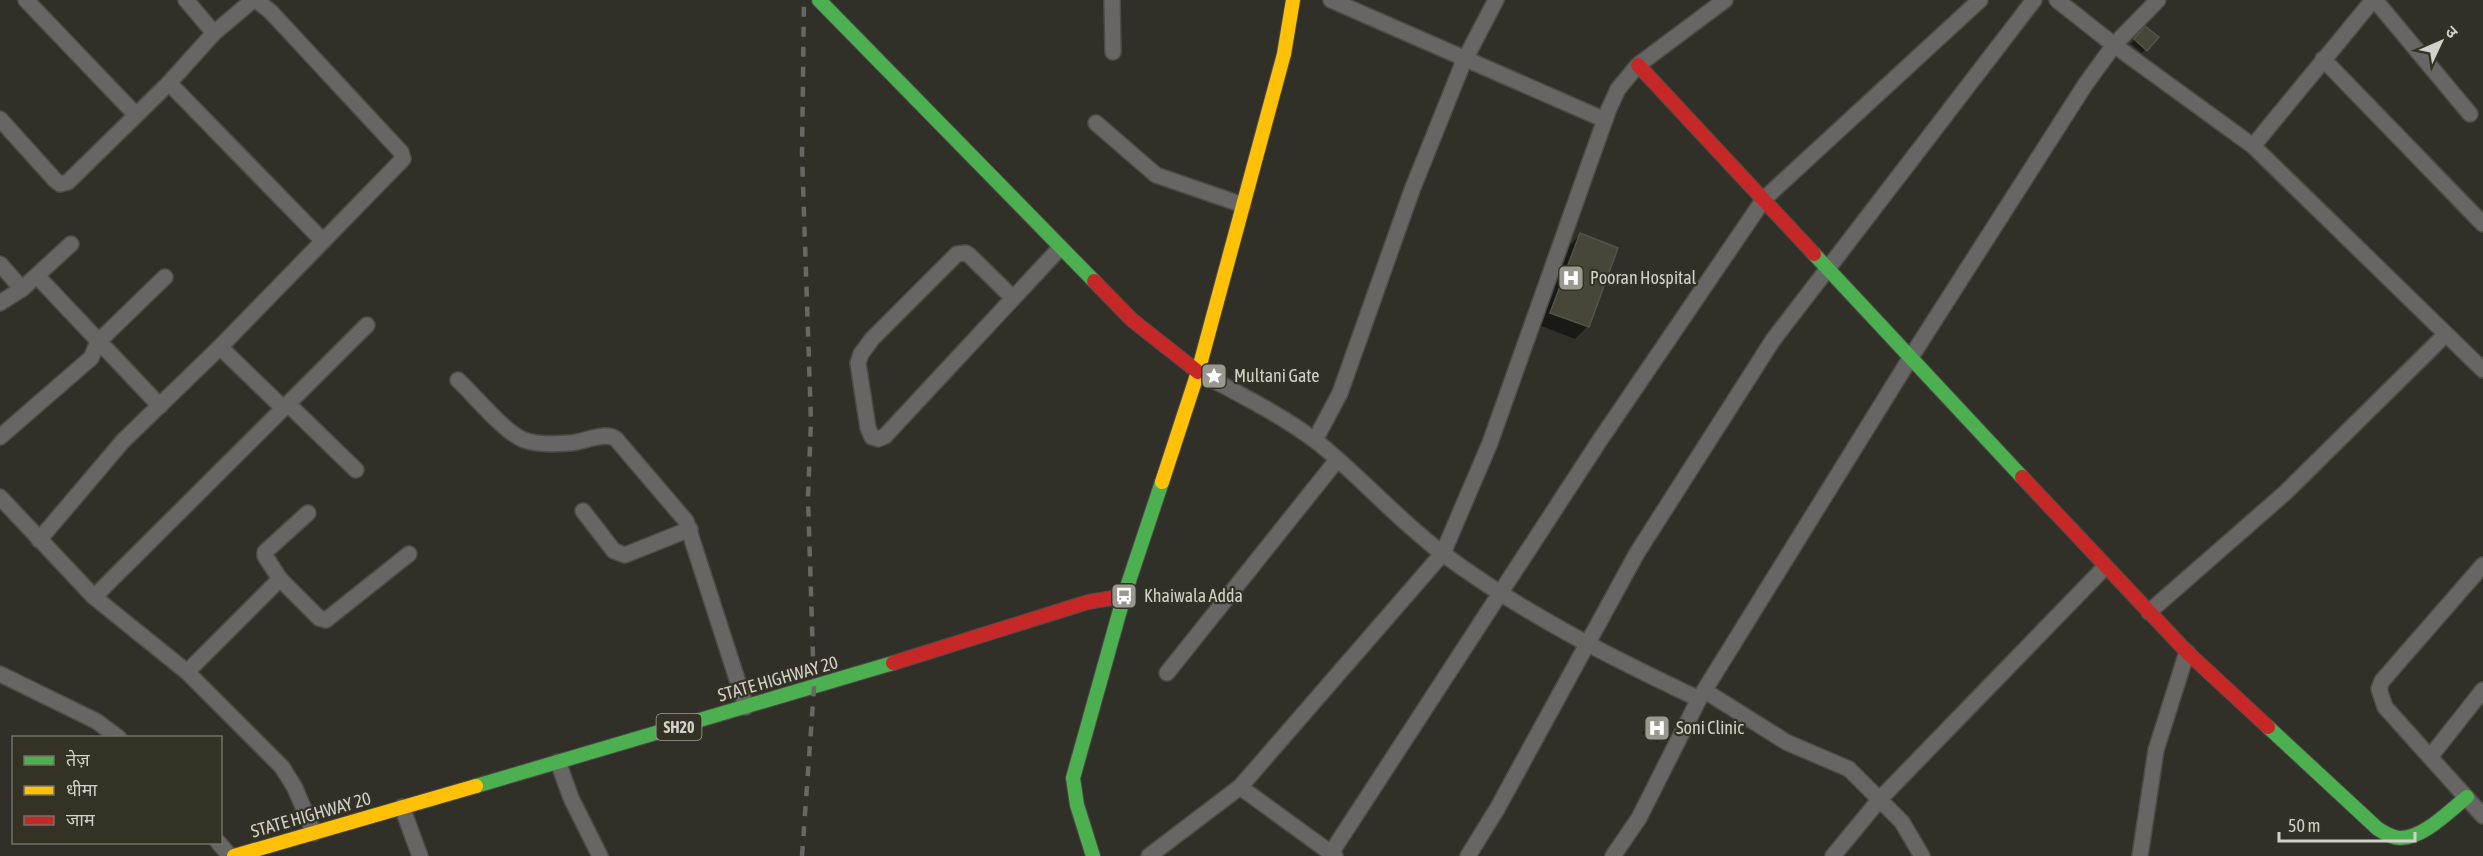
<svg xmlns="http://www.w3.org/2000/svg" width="2483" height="856" viewBox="0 0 2483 856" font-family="'Asap Condensed','Noto Sans Devanagari',sans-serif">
<rect width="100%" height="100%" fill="#302f28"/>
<g fill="#0007">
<path d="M 2145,28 L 2157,37 L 2142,53 L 2131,44 Z"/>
<path d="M 1580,235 L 1616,248 L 1587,327 L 1575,339 L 1539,325 L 1568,247 Z"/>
<path d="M 1652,719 L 1660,738 L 1657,742 L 1642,733 Z"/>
</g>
<g fill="#484638" stroke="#54544e" stroke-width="1.5">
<path d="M 2145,26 L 2159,37 L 2147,51 L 2134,39 Z"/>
<path d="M 1580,233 L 1618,248 L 1589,327 L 1550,313 Z"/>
<path d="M 1652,717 L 1668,727 L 1661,739 L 1645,729 Z"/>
</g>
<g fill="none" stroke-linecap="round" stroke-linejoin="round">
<defs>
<g id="street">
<path d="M 26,0 L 136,115"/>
<path d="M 186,0 L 214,33"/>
<path d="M 1112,0 L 1113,52"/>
<path d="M 1331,0 L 1605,120"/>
<path d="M 2057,0 L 2114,45 L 2253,146 L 2483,370"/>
<path d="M 2375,0 L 2470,114"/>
<path d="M 2323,59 L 2483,224"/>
<path d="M 169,83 L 323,241"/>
<path d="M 0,119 L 55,180 L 60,184 L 68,182 L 169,83 L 214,33 L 253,0"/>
<path d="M 1096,123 L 1156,175 L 1243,205"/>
<path d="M 2253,146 L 2373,0"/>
<path d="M 0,264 L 22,289"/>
<path d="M 37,276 L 160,406"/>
<path d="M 1013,298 L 969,255 L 966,253 L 957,254 L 872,339 L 861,354 L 858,363 L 868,428 L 872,437 L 878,439 L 885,436 L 1060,248"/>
<path d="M 0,303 L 22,289 L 71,244"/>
<path d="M 220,347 L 283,408"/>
<path d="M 1198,372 C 1237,393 1280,414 1316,441 C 1360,476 1397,519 1442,553 C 1521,612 1610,657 1699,699"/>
<path d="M 458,380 C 475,396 504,432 524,440 C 539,445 555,444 571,443 C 584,442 605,431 616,439 L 686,521 L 746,707"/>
<path d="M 288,404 L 356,470"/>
<path d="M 0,437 L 91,358 L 98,342 L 165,277"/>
<path d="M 1315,440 L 1340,393 L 1412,190 L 1463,63 L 1496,0"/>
<path d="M 0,497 L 94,597 L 187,672 L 282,767 L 295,788 L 314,833"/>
<path d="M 583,511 L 614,551 L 625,555 L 690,529"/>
<path d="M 39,540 L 123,441 L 220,347 L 403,159 L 401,152 L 271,12 L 256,0"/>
<path d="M 2483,565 L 2382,681 L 2379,689 L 2385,707 L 2483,816"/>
<path d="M 280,579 L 319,618 L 326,620 L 409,554"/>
<path d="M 94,597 L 367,325"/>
<path d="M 2149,612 L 2285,493 L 2445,335"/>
<path d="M 187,672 L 280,579 L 265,556 L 265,552 L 308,513"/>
<path d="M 1167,673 L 1337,460"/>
<path d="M 0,674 L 96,721 L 119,738"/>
<path d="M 1705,691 L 1786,742 L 1849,769 L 1902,822 L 1922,856"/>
<path d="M 2430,757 L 2483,690"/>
<path d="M 558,762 L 571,798 L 600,856"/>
<path d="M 1240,787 L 1335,856"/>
<path d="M 402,807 L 420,856"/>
<path d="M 218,842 L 230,856"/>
<path d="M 1331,853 L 1600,440 L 1764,199 L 1980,0"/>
<path d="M 1149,856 L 1240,787 L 1443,553 L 1490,443 L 1608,111 L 1618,89 L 1638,65 L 1725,0"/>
<path d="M 1468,856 L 1497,809 L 1637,553 L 1773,340 L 2034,0"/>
<path d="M 1613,856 L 1639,818 L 1699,699 L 1911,357 L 2085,85 L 2114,45 L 2158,0"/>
<path d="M 1833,856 L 1880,799 L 2105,567"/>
<path d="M 2140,856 L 2156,750 L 2187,652"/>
</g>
<g id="fast">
<path d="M 819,0 L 1094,281"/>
<path d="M 1814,254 L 2022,477"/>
<path d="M 2268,727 L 2378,829 C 2385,833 2392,838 2400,838 C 2424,838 2449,811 2467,797"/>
<path d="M 476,786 L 893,663"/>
<path d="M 1093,856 L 1077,805 L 1073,778 L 1124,596 L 1162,482"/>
</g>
<g id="slow">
<path d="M 1162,482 L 1198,372 L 1284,54 L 1293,0"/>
<path d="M 234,856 L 476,786"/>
</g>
<g id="jam">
<path d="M 1638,65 L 1814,254"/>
<path d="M 1094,281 L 1132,320 L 1198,372"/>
<path d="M 2022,477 L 2187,652 L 2268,727"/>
<path d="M 893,663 L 1088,602 L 1124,596"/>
</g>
</defs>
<use href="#street" stroke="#4c4b46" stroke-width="18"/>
<use href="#fast" stroke="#4c4b46" stroke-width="16"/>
<use href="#slow" stroke="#4c4b46" stroke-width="16"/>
<use href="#jam" stroke="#4c4b46" stroke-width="16"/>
<use href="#street" stroke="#676664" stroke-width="15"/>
<use href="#fast" stroke="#4caf50" stroke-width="14"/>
<use href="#slow" stroke="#ffc107" stroke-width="14"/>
<use href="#jam" stroke="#c62828" stroke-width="14"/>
<path stroke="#676764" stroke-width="4.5" stroke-dasharray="10 10" stroke-linecap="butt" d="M 802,856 L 814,688 L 808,498 L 811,421 L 802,155 L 804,0"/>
</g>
<defs>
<symbol id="hospital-square" viewBox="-11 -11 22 22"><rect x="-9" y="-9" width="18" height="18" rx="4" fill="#999891" stroke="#333224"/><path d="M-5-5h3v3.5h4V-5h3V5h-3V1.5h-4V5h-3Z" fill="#fff"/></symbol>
<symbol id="sight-square" viewBox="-11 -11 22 22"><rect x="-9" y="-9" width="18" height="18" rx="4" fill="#999891" stroke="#333224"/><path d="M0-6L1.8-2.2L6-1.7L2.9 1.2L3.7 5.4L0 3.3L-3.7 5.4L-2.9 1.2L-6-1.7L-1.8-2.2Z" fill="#fff"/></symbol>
<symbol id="bus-square" viewBox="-11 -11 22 22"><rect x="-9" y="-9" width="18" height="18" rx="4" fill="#999891" stroke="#333224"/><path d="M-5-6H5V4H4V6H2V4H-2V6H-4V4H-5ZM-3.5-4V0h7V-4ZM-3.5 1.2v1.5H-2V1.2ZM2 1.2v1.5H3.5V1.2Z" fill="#fff"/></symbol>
</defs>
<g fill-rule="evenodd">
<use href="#hospital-square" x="1556" y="263" width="30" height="30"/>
<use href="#sight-square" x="1199" y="361" width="30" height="30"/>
<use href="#bus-square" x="1109" y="581" width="30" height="30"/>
<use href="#hospital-square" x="1642" y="713" width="30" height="30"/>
</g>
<g text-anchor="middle" stroke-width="4.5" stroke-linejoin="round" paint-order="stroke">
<rect fill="#333224" stroke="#a2a198" stroke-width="1.5" x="656.5" y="714" width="45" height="26" rx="4.5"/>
<g font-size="16" font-weight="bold" fill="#d2d1c9">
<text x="679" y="733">SH20</text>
</g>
<g font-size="18" fill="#d2d1c9" stroke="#333224" text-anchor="start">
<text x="1590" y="284">Pooran Hospital</text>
<text x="1234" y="382">Multani Gate</text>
<text x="1144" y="602">Khaiwala Adda</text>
<text x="1676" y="734">Soni Clinic</text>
</g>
<g font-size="18" fill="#d2d1c9" stroke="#333224">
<text transform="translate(778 679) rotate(-16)" y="6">STATE HIGHWAY 20</text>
<text transform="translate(311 815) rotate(-16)" y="6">STATE HIGHWAY 20</text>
</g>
</g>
<rect x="12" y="736" width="210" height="108" fill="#333224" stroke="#737266" stroke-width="1.5"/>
<rect x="24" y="756" width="30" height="9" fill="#4caf50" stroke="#737266" stroke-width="1.5"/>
<text x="66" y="766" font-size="18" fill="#d2d1c9">तेज़</text>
<rect x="24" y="786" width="30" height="9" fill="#ffc107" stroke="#737266" stroke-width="1.5"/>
<text x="66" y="796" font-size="18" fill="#d2d1c9">धीमा</text>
<rect x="24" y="816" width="30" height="9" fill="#c62828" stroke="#737266" stroke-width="1.5"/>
<text x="66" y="826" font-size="18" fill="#d2d1c9">जाम</text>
<g transform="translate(2441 42) rotate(46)" stroke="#333224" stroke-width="4.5" paint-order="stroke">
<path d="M0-4.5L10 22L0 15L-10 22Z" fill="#d2d1c9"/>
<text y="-9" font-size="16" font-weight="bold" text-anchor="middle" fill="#d2d1c9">उ</text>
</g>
<path d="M2279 832v9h136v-9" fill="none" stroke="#d2d1c9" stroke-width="3"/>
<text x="2288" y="832" font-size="18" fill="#d2d1c9" stroke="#333224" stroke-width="4.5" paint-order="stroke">50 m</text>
</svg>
